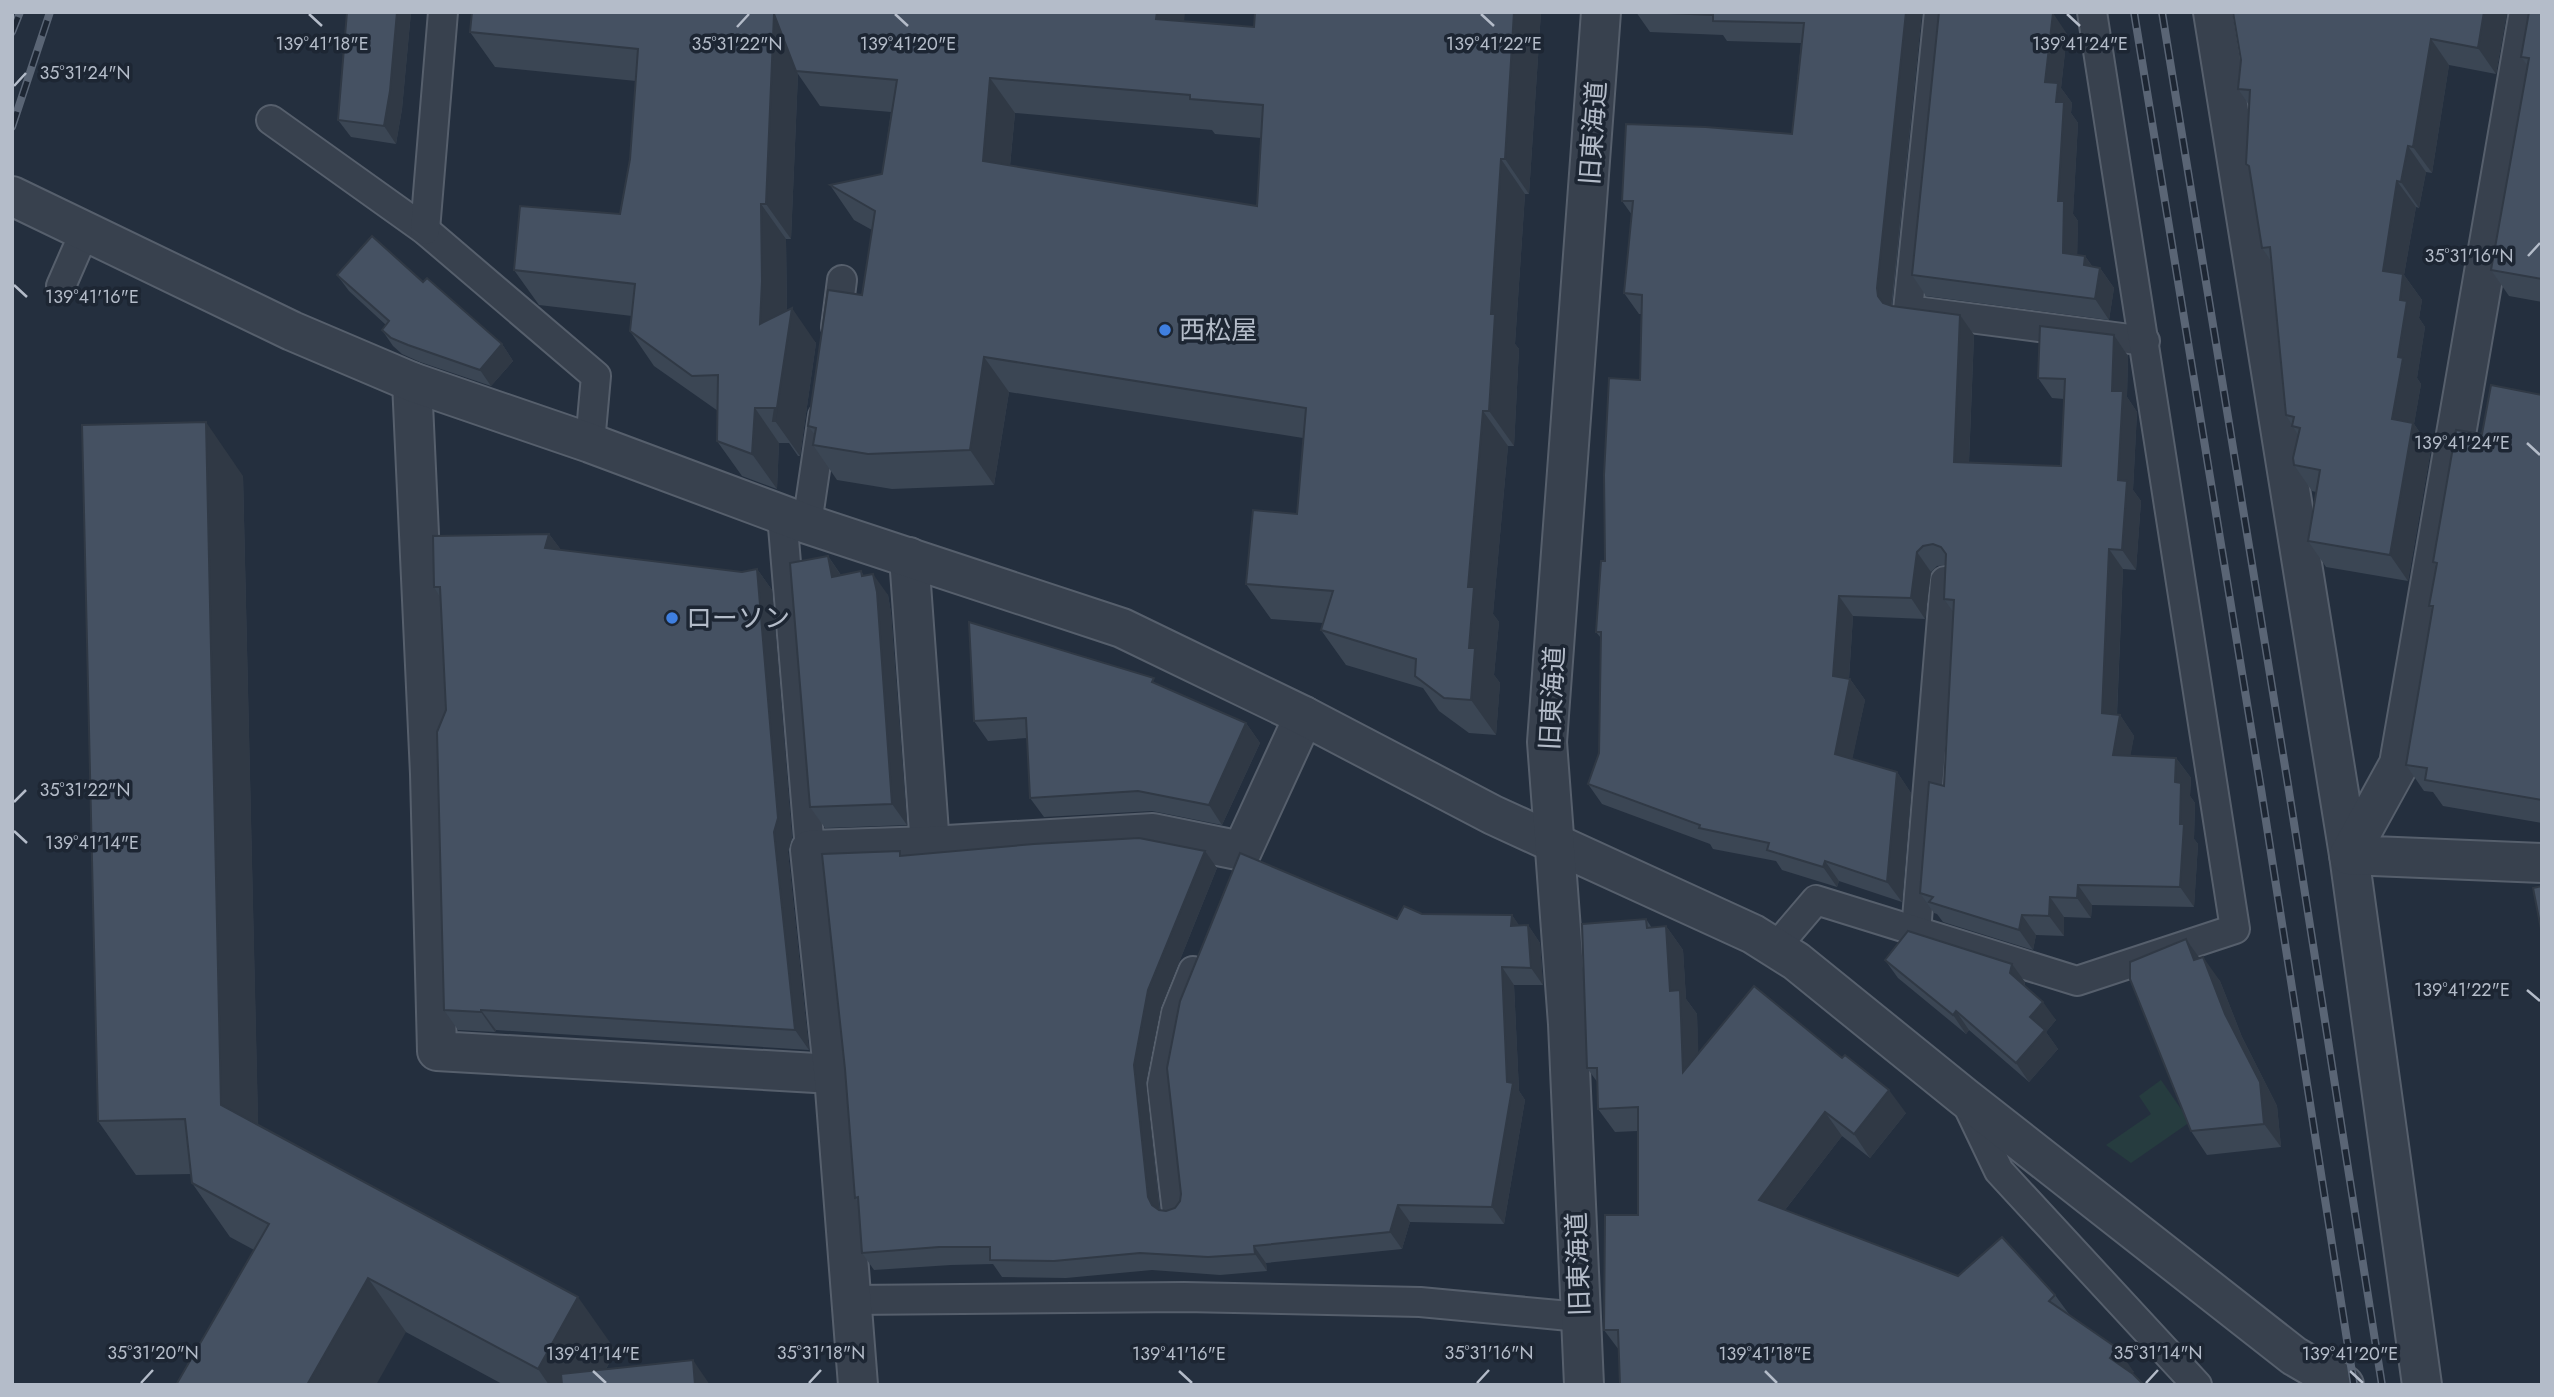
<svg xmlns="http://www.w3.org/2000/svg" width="2554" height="1397" viewBox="0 0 2554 1397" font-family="Jost,'Noto Sans JP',sans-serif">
<rect width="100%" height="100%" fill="#242f3e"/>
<path fill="#263c3f" d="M 2161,1080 L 2190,1122 L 2131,1163 L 2106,1145 L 2151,1114 L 2139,1096 Z"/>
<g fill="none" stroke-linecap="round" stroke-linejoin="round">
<defs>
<g id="service">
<path d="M 1939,12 L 1908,310 L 2145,341"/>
<path d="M 271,120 L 425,230 L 596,376 L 590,443"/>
<path d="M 425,230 L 443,12"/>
<path d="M 61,286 L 85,231"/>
<path d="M 836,327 L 842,280"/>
<path d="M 782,515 L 810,850"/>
<path d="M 807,524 L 823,416"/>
<path d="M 1916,931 L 1945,581"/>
<path d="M 1776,947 L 1816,900 L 2077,981 L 2235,929 L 2092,12"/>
<path d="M 1966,1102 L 1999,1171 L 2197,1385"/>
<path d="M 1177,1212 L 1162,1085 L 1176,1013 L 1193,971"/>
<path d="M 851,1300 L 1184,1297 L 1420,1302 L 1580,1317"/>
</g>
<g id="minor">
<path d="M 2213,12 L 2349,855 L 2422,1385"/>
<path d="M 2529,12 L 2399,764 L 2349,855 L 2542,863"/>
<path d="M 412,382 L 430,774 L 437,1051 L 833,1074"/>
<path d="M 909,557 L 930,846"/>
<path d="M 858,1385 L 835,1089 L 810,850 L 930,846 L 1153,833 L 1242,851 L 1304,716"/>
</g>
<g id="tertiary">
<path d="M 12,196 L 292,331 L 412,382 L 590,443 L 807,524 L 1122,628 L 1304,716 L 1493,815 L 1753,934 L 1796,961 L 1964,1097 L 2294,1356 L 2344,1385"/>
<path d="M 1584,1385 L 1568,1024 L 1547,742 L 1601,12"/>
</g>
</defs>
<use href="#service" stroke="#565f6c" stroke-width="32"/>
<use href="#minor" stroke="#565f6c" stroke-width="42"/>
<use href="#tertiary" stroke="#565f6c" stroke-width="42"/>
<use href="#service" stroke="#38414e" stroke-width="28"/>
<use href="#minor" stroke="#38414e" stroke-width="38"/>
<use href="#tertiary" stroke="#38414e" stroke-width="38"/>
<defs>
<g id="rail">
<path d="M 2134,12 L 2261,789 L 2354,1385"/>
<path d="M 2162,12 L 2288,785 L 2382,1385"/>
<path d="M 12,32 L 20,12"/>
<path d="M 12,127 L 50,12"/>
</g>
</defs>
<use href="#rail" stroke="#5a6575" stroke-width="8"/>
<use href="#rail" stroke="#1d2633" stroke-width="5" stroke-dasharray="16" stroke-linecap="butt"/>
</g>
<g fill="#3b4654" fill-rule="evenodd">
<path d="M 347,12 L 411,12 L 402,109 L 396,144 L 351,137 L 338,120 Z"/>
<path d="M 1255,12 L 1541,12 L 1529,194 L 1525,194 L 1515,344 L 1519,349 L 1514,446 L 1508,446 L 1493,614 L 1499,622 L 1494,675 L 1500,683 L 1496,735 L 1469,733 L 1439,711 L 1423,688 L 1346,665 L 1321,630 L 1323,623 L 1271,619 L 1246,584 L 1297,514 L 1303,438 L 1009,392 L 994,485 L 892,489 L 837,480 L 813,445 L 815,435 L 808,426 L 862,295 L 872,230 L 854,220 L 830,185 L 882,174 L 891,112 L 820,106 L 798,74 L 791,239 L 786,239 L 787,311 L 816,343 L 800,456 L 798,456 L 789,443 L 779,443 L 777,489 L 742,476 L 717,441 L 718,411 L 654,366 L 630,331 L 632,316 L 539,305 L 514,270 L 620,214 L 630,159 L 636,81 L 495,67 L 470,32 L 1184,21 L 1254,27 ZM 1015,113 L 1212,130 L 1215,134 L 1261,138 L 1257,206 L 1010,166 Z"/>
<path d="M 1636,12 L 1922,12 L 1892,306 L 1974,335 L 1969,463 L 2061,466 L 2064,399 L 2052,398 L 2038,378 L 2114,335 L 2128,356 L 2127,397 L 2137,412 L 2133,490 L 2141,501 L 2136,570 L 2123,569 L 2117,715 L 2120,715 L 2134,736 L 2130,756 L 2176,758 L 2191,778 L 2190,796 L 2195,803 L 2194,839 L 2198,844 L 2194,907 L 2092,905 L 2091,918 L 2064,917 L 2064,936 L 2036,935 L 2033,950 L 1943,922 L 1937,914 L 1934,913 L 1920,893 L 1944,786 L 1954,613 L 1944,599 L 1946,565 L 1937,566 L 1931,572 L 1925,619 L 1853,616 L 1849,679 L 1850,679 L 1865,700 L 1852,759 L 1897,772 L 1911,793 L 1902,902 L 1839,881 L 1837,887 L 1782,870 L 1776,861 L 1713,849 L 1710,844 L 1602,804 L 1588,784 L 1599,753 L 1601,638 L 1596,632 L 1605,561 L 1640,380 L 1641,314 L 1639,314 L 1624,293 L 1632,215 L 1622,201 L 1792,134 L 1801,43 L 1727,41 L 1723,35 L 1650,32 Z"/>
<path d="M 2233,12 L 2507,12 L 2496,74 L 2449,65 L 2432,173 L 2426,172 L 2419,208 L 2416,207 L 2404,275 L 2422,300 L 2419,318 L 2425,327 L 2417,378 L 2421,384 L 2414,424 L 2431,449 L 2408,581 L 2326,567 L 2308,541 L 2316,492 L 2312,491 L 2294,465 L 2298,435 L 2286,415 L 2271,261 L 2262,248 L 2250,170 L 2246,164 L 2249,105 L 2238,89 L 2241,60 Z"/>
<path d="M 2542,12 L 2542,302 L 2509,296 L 2491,270 L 2528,66 L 2521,57 Z"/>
<path d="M 2067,34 L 2061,88 L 2072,103 L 2071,113 L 2078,123 L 2073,214 L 2078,221 L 2077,255 L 2085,256 L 2092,266 L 2100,268 L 2114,288 L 2109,320 L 1926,296 L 1912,275 Z"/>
<path d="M 337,275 L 423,282 L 502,344 L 513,361 L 491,386 L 420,362 L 402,354 L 393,346 L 382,330 L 386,325 L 349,291 Z"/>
<path d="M 2542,395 L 2542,823 L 2443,806 L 2433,792 L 2424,791 L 2406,765 L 2433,610 L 2429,606 L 2437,567 L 2433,562 L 2482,434 Z"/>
<path d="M 243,476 L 258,1125 L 616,1351 L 606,1369 L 710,1385 L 504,1385 L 230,1237 L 192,1183 L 191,1174 L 136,1175 L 98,1121 Z"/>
<path d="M 549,534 L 561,550 L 742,572 L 757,569 L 772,590 L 792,838 L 788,852 L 809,1050 L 496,1030 L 495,1032 L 458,1030 L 444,1010 L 446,710 L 440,597 L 434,587 Z"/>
<path d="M 828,556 L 841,575 L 861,571 L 864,576 L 888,595 L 891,613 L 907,825 L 825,828 L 810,807 Z"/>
<path d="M 1158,685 L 1246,723 L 1260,743 L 1222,825 L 1152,811 L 1044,817 L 1030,798 L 1027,738 L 988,741 L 974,721 Z"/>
<path d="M 903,856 L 1217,868 L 1161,1007 L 1146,1082 L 1160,1210 L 1166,1211 L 1175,1208 L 1397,919 L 1422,914 L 1512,915 L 1519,926 L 1528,925 L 1540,943 L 1543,985 L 1514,985 L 1519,1091 L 1525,1100 L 1504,1224 L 1410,1222 L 1402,1249 L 1266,1263 L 1267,1271 L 1220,1275 L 1152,1270 L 1066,1278 L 1002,1277 L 993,1264 L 951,1265 L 874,1270 L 862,1253 L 858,1202 L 855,1198 Z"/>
<path d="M 1646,919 L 1652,928 L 1666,926 L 1683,950 L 1686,999 L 1697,1014 L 1698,1054 L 1906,1113 L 1870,1158 L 1842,1136 L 1785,1210 L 1958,1276 L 2055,1295 L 2069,1314 L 2134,1372 L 1619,1350 L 1604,1330 L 1638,1215 L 1638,1131 L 1615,1132 L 1598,1109 L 1598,1083 L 1587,1068 Z"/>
<path d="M 2186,939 L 2199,958 L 2220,981 L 2242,1037 L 2277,1106 L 2281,1147 L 2207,1155 L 2191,1131 Z"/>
<path d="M 1885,960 L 2025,982 L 2025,986 L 2056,1020 L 2046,1032 L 2058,1049 L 2029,1082 L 1969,1030 L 1966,1034 L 1898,978 Z"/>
</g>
<g fill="#303945">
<path d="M 397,12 L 411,12 L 402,109 L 396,144 L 384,126 Z"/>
<path d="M 1157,12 L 1185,12 L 1181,54 L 1156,19 Z"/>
<path d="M 1514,12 L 1541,12 L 1529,194 L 1505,159 Z"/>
<path d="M 1906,12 L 1922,12 L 1891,308 L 1893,316 L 1878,296 L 1877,288 Z"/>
<path d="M 2484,12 L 2507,12 L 2496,74 L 2478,48 Z"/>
<path d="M 2053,13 L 2067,34 L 2061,88 L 2072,103 L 2071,113 L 2078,123 L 2073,214 L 2078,221 L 2077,273 L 2063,253 L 2045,82 Z"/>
<path d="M 774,14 L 798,74 L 791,239 L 766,204 Z"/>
<path d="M 2431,39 L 2449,65 L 2432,173 L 2413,147 Z"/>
<path d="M 990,78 L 1015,113 L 1007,196 L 983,161 Z"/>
<path d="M 2408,146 L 2426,172 L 2419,208 L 2401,182 Z"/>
<path d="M 1501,159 L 1525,194 L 1515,344 L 1519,349 L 1514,446 L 1489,411 L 1491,314 Z"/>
<path d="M 2397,181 L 2416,207 L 2404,275 L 2422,300 L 2419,318 L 2425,327 L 2417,378 L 2421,384 L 2414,424 L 2431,449 L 2408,581 L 2390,555 L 2392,419 L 2398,357 L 2383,271 Z"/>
<path d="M 761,204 L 786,239 L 787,316 L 792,308 L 816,343 L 800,456 L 775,421 L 784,359 L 760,324 Z"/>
<path d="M 2085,256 L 2098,275 L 2100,268 L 2114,288 L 2109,320 L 2095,299 L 2084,265 Z"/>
<path d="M 1960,315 L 1974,335 L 1968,483 L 1954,462 Z"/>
<path d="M 2114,335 L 2128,356 L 2127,397 L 2137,412 L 2133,490 L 2141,501 L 2136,570 L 2122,550 L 2118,480 L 2112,391 Z"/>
<path d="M 502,344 L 513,361 L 491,386 L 480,370 Z"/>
<path d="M 984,357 L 1009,392 L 994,485 L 970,450 Z"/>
<path d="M 755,408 L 779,443 L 777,489 L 752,454 Z"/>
<path d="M 1483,411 L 1508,446 L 1493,614 L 1499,622 L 1494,675 L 1500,683 L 1496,735 L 1471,700 L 1469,648 L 1468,587 Z"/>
<path d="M 206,422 L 243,476 L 259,1159 L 221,1105 Z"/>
<path d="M 549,534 L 564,554 L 545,548 Z"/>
<path d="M 2109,549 L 2123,569 L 2116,733 L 2102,713 Z"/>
<path d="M 1917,552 L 1931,572 L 1925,619 L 1911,598 Z"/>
<path d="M 828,556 L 842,577 L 832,577 Z"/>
<path d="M 757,569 L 772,590 L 792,838 L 788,852 L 809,1050 L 795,1030 L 774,832 Z"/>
<path d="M 873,574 L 888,595 L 891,613 L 907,825 L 892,804 Z"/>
<path d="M 1839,596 L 1853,616 L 1848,692 L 1850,679 L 1865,700 L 1849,775 L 1835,754 L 1833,676 Z"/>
<path d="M 2120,715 L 2134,736 L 2127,776 L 2113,755 Z"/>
<path d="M 1246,723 L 1260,743 L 1222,825 L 1209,805 Z"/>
<path d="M 2176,758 L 2191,778 L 2190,796 L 2195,803 L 2194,839 L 2198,844 L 2194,907 L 2180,887 L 2175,782 Z"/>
<path d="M 1897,772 L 1911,793 L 1902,902 L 1887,882 Z"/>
<path d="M 1205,851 L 1217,868 L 1161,1007 L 1146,1082 L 1160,1214 L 1152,1205 L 1148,1197 L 1134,1065 L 1148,990 Z"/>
<path d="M 1825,861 L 1839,881 L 1837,887 L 1823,867 Z"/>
<path d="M 2078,885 L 2092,905 L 2091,918 L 2077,898 Z"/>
<path d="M 2050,897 L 2064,917 L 2064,936 L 2049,916 Z"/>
<path d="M 1512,915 L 1524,932 L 1511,926 Z"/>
<path d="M 2022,915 L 2036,935 L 2033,950 L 2019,930 Z"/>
<path d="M 1528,925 L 1540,943 L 1543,985 L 1531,968 Z"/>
<path d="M 1666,926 L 1683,950 L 1686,999 L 1697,1014 L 1700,1096 L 1683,1072 L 1670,991 Z"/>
<path d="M 2186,939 L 2203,963 L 2194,960 Z"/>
<path d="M 2203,957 L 2220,981 L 2242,1037 L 2277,1106 L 2281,1147 L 2264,1124 L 2225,1014 Z"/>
<path d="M 2012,964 L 2025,982 L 2023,992 L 2010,973 Z"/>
<path d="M 1502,967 L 1514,985 L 1519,1091 L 1525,1100 L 1504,1224 L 1492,1207 L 1507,1082 Z"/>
<path d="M 2043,1002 L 2056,1020 L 2046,1032 L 2058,1049 L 2029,1082 L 2016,1063 L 2030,1017 Z"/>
<path d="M 481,1010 L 496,1030 L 495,1032 L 481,1012 Z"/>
<path d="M 1956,1011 L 1969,1030 L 1966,1034 L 1953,1015 Z"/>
<path d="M 1889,1090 L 1906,1113 L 1870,1158 L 1854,1134 Z"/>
<path d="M 1825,1112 L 1842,1136 L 1775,1223 L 1759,1200 Z"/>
<path d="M 1398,1205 L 1410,1222 L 1402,1249 L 1390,1232 Z"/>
<path d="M 1254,1246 L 1266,1263 L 1267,1271 L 1255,1254 Z"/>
<path d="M 368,1278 L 406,1332 L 376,1385 L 307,1385 Z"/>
<path d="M 578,1297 L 616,1351 L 597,1385 L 549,1385 L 538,1369 Z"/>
<path d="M 2117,1348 L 2134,1372 L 2127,1382 L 2110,1358 Z"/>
<path d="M 693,1360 L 710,1385 L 695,1385 Z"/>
</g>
<g fill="#455162" stroke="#303945" stroke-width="2" fill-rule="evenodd">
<path d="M 347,12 L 397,12 L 390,91 L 384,126 L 338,120 Z"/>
<path d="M 472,12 L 1157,12 L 1156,19 L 1254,27 L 1255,12 L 1514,12 L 1505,159 L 1501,159 L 1491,314 L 1495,314 L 1489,411 L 1483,411 L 1468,587 L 1474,587 L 1469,648 L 1475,648 L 1471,700 L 1444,698 L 1415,676 L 1416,659 L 1321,630 L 1333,591 L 1246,584 L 1253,510 L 1297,514 L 1306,408 L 984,357 L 970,450 L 868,454 L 813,445 L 816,428 L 808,426 L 828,290 L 862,295 L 875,211 L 830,185 L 882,174 L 897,80 L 796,71 L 774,14 L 766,204 L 761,204 L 762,281 L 760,324 L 792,308 L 775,421 L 773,421 L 775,408 L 755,408 L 752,454 L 717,441 L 718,375 L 692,376 L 630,331 L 635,284 L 514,270 L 520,206 L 620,214 L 630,159 L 638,49 L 470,32 ZM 990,78 L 1190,95 L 1190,99 L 1263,105 L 1257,206 L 983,161 Z"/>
<path d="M 1645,12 L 1906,12 L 1877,288 L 1878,296 L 1883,303 L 1892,306 L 1960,315 L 1954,462 L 2061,466 L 2065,379 L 2038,378 L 2040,326 L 2114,335 L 2112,391 L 2123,391 L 2118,480 L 2127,481 L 2122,550 L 2109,549 L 2102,713 L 2120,715 L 2113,755 L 2176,758 L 2175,782 L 2181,783 L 2180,824 L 2184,824 L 2180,887 L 2078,885 L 2077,898 L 2050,897 L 2049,916 L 2022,915 L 2019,930 L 1929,902 L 1933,897 L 1920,893 L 1929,782 L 1944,786 L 1954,600 L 1944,599 L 1946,554 L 1941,547 L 1933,544 L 1923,546 L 1917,552 L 1911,598 L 1839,596 L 1833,676 L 1850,679 L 1835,754 L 1897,772 L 1887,882 L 1825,861 L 1823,867 L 1767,850 L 1769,843 L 1699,828 L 1700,825 L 1588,784 L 1599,753 L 1601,632 L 1596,632 L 1601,561 L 1605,561 L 1604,475 L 1609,378 L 1640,380 L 1642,295 L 1624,293 L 1633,201 L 1622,201 L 1626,124 L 1706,127 L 1792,134 L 1804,23 L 1713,21 L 1713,15 Z"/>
<path d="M 1939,12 L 2040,12 L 2053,13 L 2045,82 L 2058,83 L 2056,102 L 2064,102 L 2058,201 L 2064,201 L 2063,253 L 2085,256 L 2084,265 L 2100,268 L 2095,299 L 1912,275 Z"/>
<path d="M 2233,12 L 2484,12 L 2478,48 L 2431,39 L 2413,147 L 2408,146 L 2401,182 L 2397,181 L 2383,271 L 2403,274 L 2400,300 L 2407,301 L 2398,357 L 2403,358 L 2392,419 L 2413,423 L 2390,555 L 2308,541 L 2320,470 L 2294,465 L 2293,458 L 2300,428 L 2292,426 L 2294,417 L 2286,415 L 2270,247 L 2262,248 L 2249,166 L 2246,164 L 2250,90 L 2238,89 L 2241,60 Z"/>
<path d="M 2529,12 L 2542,12 L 2542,279 L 2491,270 L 2529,58 L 2521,57 Z"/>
<path d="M 372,236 L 423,282 L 427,278 L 502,344 L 480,370 L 408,345 L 391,338 L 382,330 L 389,321 L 337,275 Z"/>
<path d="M 2491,385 L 2542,395 L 2542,800 L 2425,780 L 2427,768 L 2406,765 L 2433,606 L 2429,606 L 2437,563 L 2433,562 L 2456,430 L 2482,434 Z"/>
<path d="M 206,422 L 221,1105 L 578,1297 L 538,1369 L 368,1278 L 307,1385 L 176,1385 L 269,1224 L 192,1183 L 185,1119 L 98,1121 L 82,425 Z"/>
<path d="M 549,534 L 545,548 L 742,572 L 757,569 L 778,818 L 774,832 L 795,1030 L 481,1010 L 481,1012 L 444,1010 L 437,732 L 446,710 L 440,587 L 434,587 L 433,536 Z"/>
<path d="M 828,556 L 832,577 L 861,571 L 862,576 L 873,574 L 877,592 L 892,804 L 810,807 L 790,563 Z"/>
<path d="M 969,622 L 1154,678 L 1152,682 L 1246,723 L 1209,805 L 1138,791 L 1030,798 L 1026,718 L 974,721 Z"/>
<path d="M 1139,838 L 1205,851 L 1148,990 L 1134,1065 L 1148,1197 L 1152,1205 L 1159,1210 L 1166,1211 L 1175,1208 L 1180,1201 L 1181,1194 L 1167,1068 L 1180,1001 L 1240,853 L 1397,919 L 1404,906 L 1422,914 L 1512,915 L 1511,926 L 1528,925 L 1531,968 L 1502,967 L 1507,1082 L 1513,1083 L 1492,1207 L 1398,1205 L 1390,1232 L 1254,1246 L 1255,1254 L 1208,1257 L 1140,1253 L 1054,1261 L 990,1260 L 990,1247 L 939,1247 L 862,1253 L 858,1197 L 855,1198 L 845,1069 L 822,854 L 900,851 L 900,856 L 1034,844 Z"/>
<path d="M 2542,886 L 2542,934 L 2533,888 Z"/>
<path d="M 1646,919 L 1647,928 L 1666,926 L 1670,991 L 1680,990 L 1683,1072 L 1754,986 L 1842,1058 L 1845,1055 L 1889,1090 L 1854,1134 L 1825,1112 L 1759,1200 L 1958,1276 L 2002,1237 L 2055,1295 L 2049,1301 L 2117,1348 L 2110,1358 L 2133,1374 L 2144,1385 L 1620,1385 L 1618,1330 L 1604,1330 L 1605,1215 L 1638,1215 L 1638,1107 L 1598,1109 L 1597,1068 L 1587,1068 L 1582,924 Z"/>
<path d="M 1908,931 L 2012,964 L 2010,973 L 2043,1002 L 2030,1017 L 2045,1030 L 2016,1063 L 1956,1011 L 1953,1015 L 1885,960 Z"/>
<path d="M 2186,939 L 2194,960 L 2203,957 L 2225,1014 L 2260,1082 L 2264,1124 L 2191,1131 L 2130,979 L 2130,962 Z"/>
<path d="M 693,1360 L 695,1385 L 562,1385 L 561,1374 Z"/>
</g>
<path fill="none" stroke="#b4bcc9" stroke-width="2.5" d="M 309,14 L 322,26M 895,14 L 908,26M 1481,14 L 1494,26M 2067,14 L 2080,26M 737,27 L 749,14M 14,86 L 26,73M 2528,256 L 2540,243M 14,285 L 27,297M 2527,443 L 2540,455M 14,802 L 26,790M 14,831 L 27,843M 2527,990 L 2540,1001M 593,1371 L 606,1383M 1179,1371 L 1192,1383M 1765,1371 L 1777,1383M 2350,1371 L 2363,1383M 141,1383 L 153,1370M 809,1383 L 821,1370M 1477,1383 L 1489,1370M 2146,1383 L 2158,1370"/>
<g fill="#3f7fe0" stroke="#1d2633" stroke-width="2.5">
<circle cx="1165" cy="330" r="7"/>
<circle cx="672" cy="618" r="7"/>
</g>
<g text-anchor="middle" stroke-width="7" stroke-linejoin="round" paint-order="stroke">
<g font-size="26" fill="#b4bcc9" stroke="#1d2633">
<text transform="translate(1593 133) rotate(-86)" y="9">旧東海道</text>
<text transform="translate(1552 698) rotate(-87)" y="9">旧東海道</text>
<text transform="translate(1578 1264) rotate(-92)" y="9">旧東海道</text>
</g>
<g font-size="26" fill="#b4bcc9" stroke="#1d2633" text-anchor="start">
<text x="1179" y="339">西松屋</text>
<text x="686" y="627">ローソン</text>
</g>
</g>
<g font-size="18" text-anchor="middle" fill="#b4bcc9" stroke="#1d2633" stroke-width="7" stroke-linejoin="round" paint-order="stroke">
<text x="322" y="50">139°41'18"E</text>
<text x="908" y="50">139°41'20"E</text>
<text x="1494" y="50">139°41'22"E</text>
<text x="2080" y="50">139°41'24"E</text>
<text x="737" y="50">35°31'22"N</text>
<text x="85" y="79">35°31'24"N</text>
<text x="2469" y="262">35°31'16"N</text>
<text x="92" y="303">139°41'16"E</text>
<text x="2462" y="449">139°41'24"E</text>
<text x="85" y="796">35°31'22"N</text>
<text x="92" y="849">139°41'14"E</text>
<text x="2462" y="996">139°41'22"E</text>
<text x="153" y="1359">35°31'20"N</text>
<text x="821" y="1359">35°31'18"N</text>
<text x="1489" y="1359">35°31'16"N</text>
<text x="2158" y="1359">35°31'14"N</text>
<text x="593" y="1360">139°41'14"E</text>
<text x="1179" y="1360">139°41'16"E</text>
<text x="1765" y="1360">139°41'18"E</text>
<text x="2350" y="1360">139°41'20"E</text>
</g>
<rect width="2554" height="1397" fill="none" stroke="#b4bcc9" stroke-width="28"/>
</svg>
